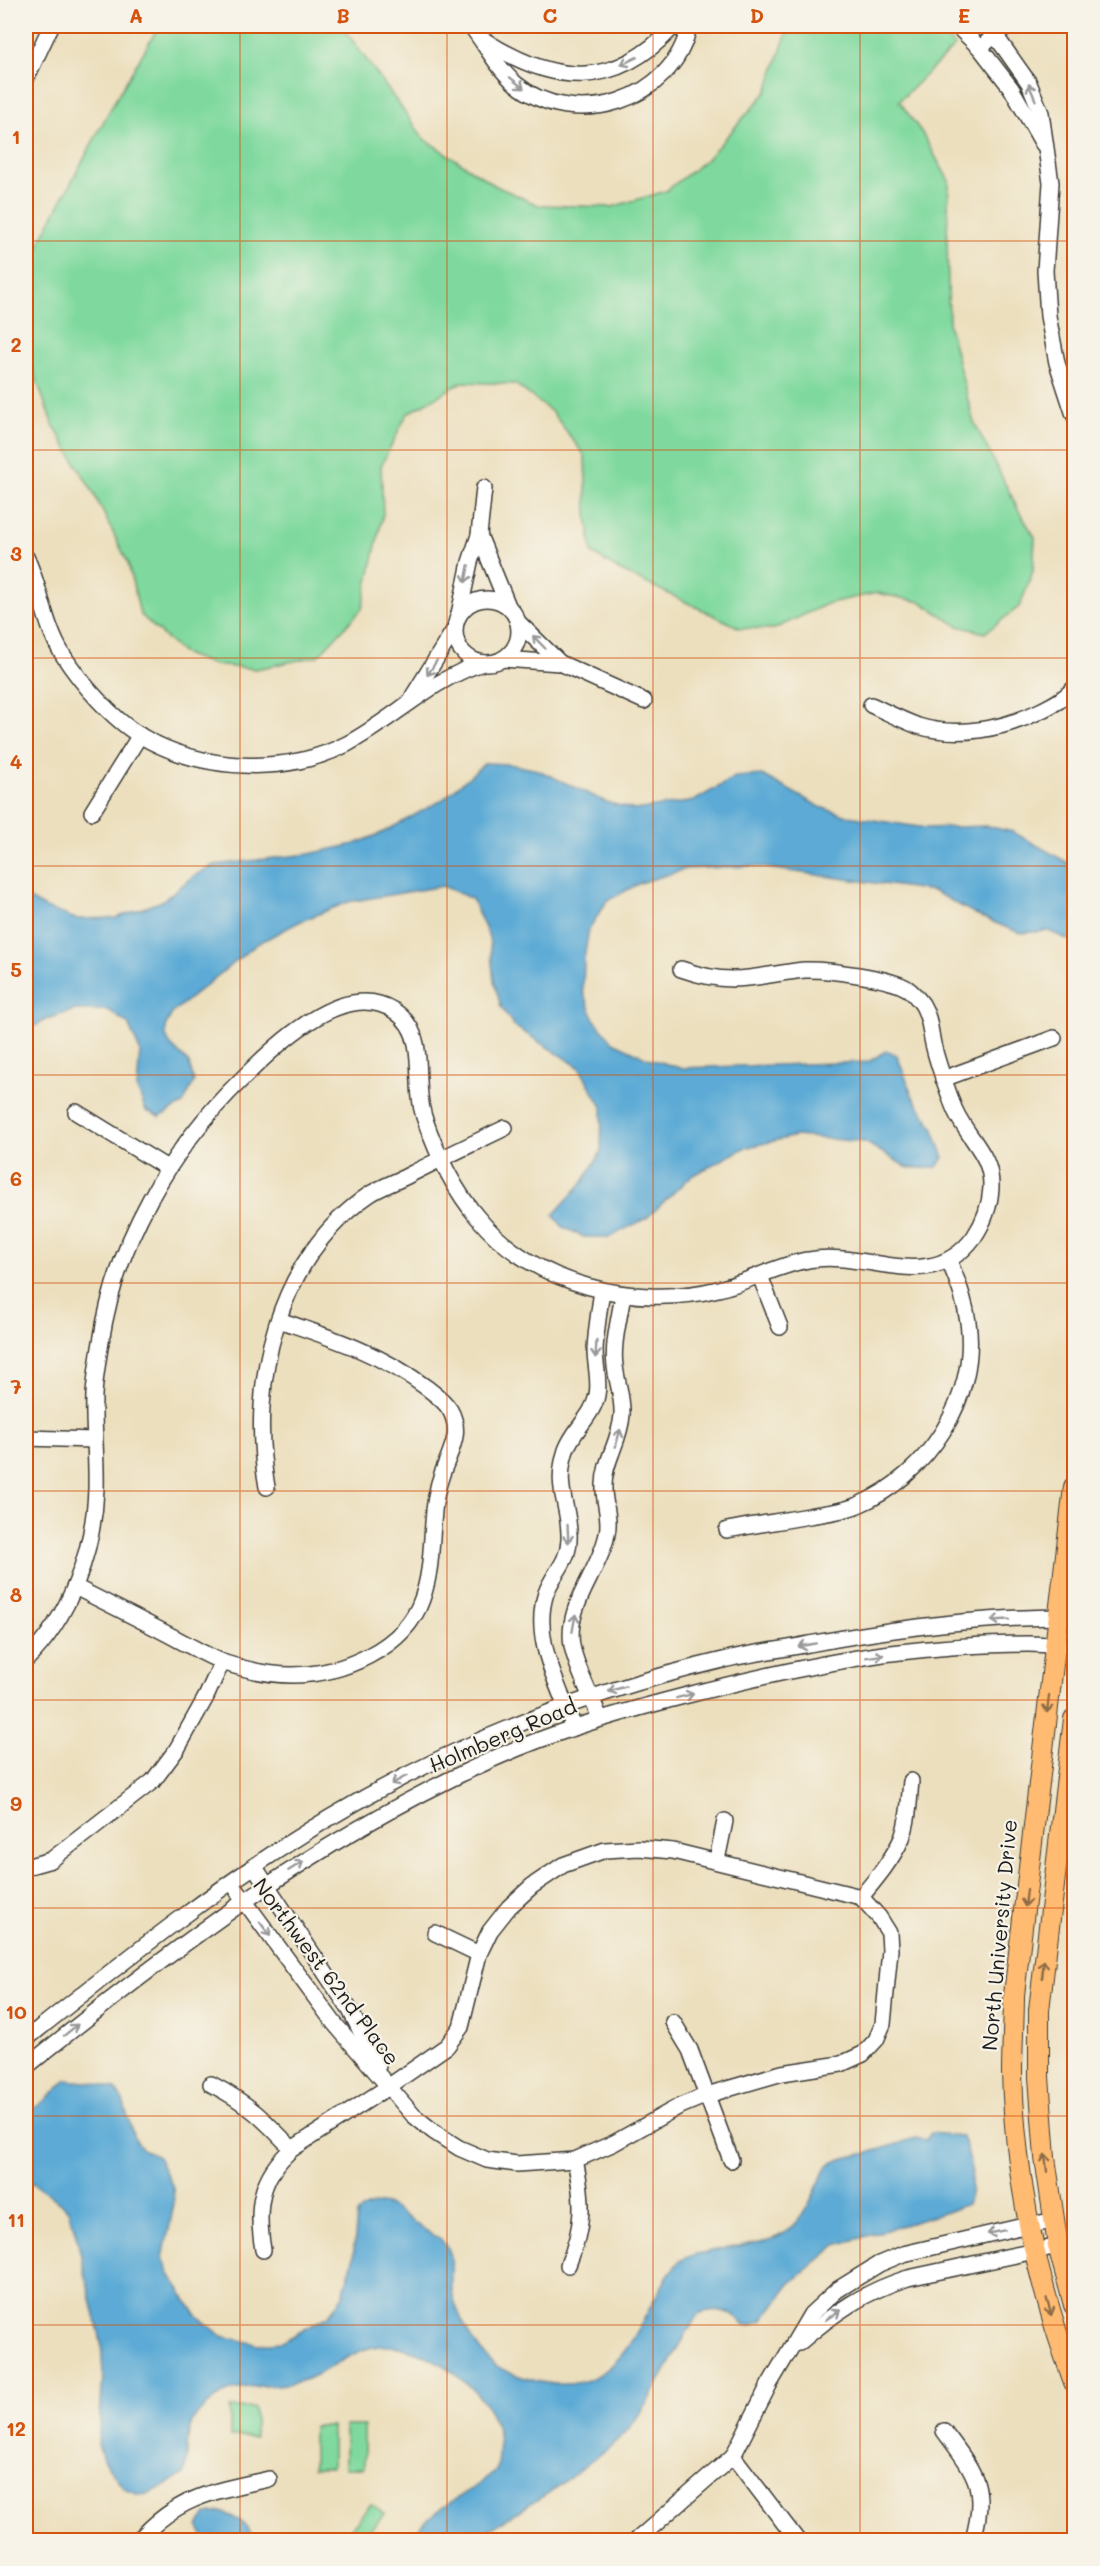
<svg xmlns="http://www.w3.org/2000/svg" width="1100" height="2566" viewBox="0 0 1100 2566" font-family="Mali,sans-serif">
<rect width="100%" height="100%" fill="#f7f3e8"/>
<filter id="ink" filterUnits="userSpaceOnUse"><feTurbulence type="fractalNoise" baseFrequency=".0167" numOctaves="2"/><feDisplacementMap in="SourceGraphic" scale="12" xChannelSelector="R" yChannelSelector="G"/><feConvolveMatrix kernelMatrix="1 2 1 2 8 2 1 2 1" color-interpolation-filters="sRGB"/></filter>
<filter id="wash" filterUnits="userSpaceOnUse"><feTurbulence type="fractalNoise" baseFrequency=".008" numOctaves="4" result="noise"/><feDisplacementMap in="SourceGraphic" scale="24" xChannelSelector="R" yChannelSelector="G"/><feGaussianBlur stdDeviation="1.35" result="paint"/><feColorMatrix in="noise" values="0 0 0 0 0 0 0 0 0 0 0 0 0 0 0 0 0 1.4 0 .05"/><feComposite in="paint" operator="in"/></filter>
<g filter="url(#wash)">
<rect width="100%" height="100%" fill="#ecdfbd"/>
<g fill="#7fd99e" stroke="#4e7a5d" stroke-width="1.5">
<path d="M 159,26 L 342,26 L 424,139 L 496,186 L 538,205 L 612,207 L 666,191 L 707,159 L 767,91 L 789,26 L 933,26 L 955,46 L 899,101 L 922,133 L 949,181 L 947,238 L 949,326 L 973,420 L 1020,513 L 1035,537 L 1033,571 L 1020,606 L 985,633 L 958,626 L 921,602 L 877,593 L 829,603 L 774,629 L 740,628 L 619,570 L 592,553 L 587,515 L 585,456 L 552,412 L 515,384 L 462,382 L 407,414 L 381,466 L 383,514 L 362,609 L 318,656 L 256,669 L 214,665 L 182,653 L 140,614 L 128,563 L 93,492 L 52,423 L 30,361 L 27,289 L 41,239 L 113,104 Z"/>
<rect x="230" y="2408" width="25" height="29"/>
<rect x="313" y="2426" width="19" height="42"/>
<rect x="345" y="2426" width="19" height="42"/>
<path d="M 371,2504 L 384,2514 L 361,2540 L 341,2540 Z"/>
</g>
<g fill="#5baad5" stroke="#3c6378" stroke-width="1.5">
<path d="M 485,763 L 509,764 L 538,770 L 606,802 L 635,810 L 694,801 L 735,777 L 762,775 L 820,807 L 848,816 L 926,828 L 987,826 L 1013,832 L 1074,866 L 1074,942 L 1048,931 L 1020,933 L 983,918 L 933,891 L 752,866 L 686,869 L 640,883 L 607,901 L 589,929 L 584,959 L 583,992 L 594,1019 L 613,1042 L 647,1058 L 680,1068 L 868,1062 L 886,1051 L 897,1055 L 913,1097 L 933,1127 L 944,1158 L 936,1168 L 908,1168 L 865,1142 L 796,1136 L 744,1148 L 690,1177 L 647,1218 L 610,1237 L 584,1237 L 563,1227 L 553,1215 L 583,1182 L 601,1152 L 602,1107 L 579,1067 L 514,1026 L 501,1007 L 494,981 L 489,937 L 472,899 L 443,886 L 348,902 L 299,922 L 257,944 L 173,1012 L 166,1025 L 166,1036 L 170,1044 L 189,1063 L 194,1082 L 183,1104 L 160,1117 L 146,1111 L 137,1088 L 140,1051 L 128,1024 L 108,1010 L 75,1010 L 47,1019 L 26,1031 L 26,897 L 46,908 L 76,919 L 116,918 L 162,901 L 194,876 L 214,865 L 309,854 L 355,844 L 384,832 L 442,800 Z"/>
<path d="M 66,2080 L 97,2083 L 116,2089 L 123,2101 L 134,2138 L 142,2149 L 158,2157 L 173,2187 L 174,2204 L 163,2258 L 171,2276 L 196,2315 L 222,2336 L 257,2344 L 282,2342 L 328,2316 L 343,2295 L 353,2259 L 357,2214 C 382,2192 397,2211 419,2226 C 428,2232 442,2238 448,2248 C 454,2259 450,2272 451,2284 C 454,2311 474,2350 497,2366 C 508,2374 542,2384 557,2384 C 631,2388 640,2308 677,2264 C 689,2249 755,2247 777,2237 C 800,2228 810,2202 820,2181 C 822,2176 824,2168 828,2165 C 840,2157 858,2156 871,2152 C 886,2148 900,2143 915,2138 L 926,2140 L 931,2133 L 961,2136 C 971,2152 975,2186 967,2204 L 950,2211 L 837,2245 L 790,2284 L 762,2321 L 751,2326 L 744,2326 C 732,2310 716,2307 698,2314 L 642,2411 L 625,2433 L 611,2446 L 555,2489 L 473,2540 L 409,2540 C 414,2534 419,2527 425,2522 C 446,2501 474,2491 496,2471 C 498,2457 501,2439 496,2426 C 484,2385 417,2338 374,2347 C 354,2350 325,2373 304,2380 C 261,2394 236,2373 198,2414 C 182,2430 191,2455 184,2475 L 149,2494 L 137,2495 L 123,2487 L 103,2460 L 98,2445 L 103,2374 L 101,2342 L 78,2243 L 69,2210 L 45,2191 L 26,2179 L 26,2114 L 47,2099 Z"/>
<path d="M 221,2512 C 238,2517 246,2526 256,2540 L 206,2540 L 198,2526 L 206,2514 Z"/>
</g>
</g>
<g filter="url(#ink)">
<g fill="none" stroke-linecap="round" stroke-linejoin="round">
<defs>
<g id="minor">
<path d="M 471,26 C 486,45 497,68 516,84 C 574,132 674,101 689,26"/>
<path d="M 957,26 L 980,48 L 1011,88 L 1043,144"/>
<path d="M 985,26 L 995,35 L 1029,83 L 1041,113 L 1051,183 L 1045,271 L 1048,316 L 1057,363 L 1074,415"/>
<path d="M 484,40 C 554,85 614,91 674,26"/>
<path d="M 987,42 L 1007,26"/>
<path d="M 26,79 L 51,26"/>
<path d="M 479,535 L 508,606"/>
<path d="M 26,557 C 41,588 44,625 63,655 C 80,682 113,720 141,736 C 201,771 285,776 347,744 C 394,719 431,679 483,663"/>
<circle cx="487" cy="631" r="32"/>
<path d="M 459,614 L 470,562 L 479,535 L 484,488"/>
<path d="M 518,622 L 560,663"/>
<path d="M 503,659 L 560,663 L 644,701"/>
<path d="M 413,696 L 454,630"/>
<path d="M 871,705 C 886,712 902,720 918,726 C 958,738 1004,729 1040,711 C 1052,705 1066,698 1074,688"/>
<path d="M 92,812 L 140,735"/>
<path d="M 943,1079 L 1054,1038"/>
<path d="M 76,1112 L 167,1168"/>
<path d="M 760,1276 L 780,1327"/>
<path d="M 26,1438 L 94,1440"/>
<path d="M 267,1487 C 248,1383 277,1257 370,1194 C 383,1186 398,1181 411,1174 C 442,1158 474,1143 505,1128"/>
<path d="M 727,1530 C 754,1525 781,1521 809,1516 C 824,1513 843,1512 858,1505 C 927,1476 979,1398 968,1322 C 965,1300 958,1281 949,1261"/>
<path d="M 75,1587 C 109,1604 143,1621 177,1639 C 192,1647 209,1657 225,1663 C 247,1670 269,1675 292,1675 C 341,1675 405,1649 422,1599 C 431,1574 431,1549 433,1523 C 434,1506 436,1490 442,1474 C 450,1451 463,1433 450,1410 C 445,1401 435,1394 427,1388 C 382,1354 332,1338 279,1320"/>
<path d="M 26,1660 C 70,1618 94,1549 96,1489 C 97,1458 93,1426 94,1395 C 95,1377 98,1360 101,1342 C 116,1242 170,1149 242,1079 C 270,1051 314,1009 353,1003 C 383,998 410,1014 416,1044 C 421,1067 416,1092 424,1117 C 436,1152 454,1190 478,1218 C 533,1285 637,1310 718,1289 C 749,1282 777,1265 808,1260 C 867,1249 931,1296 974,1237 C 984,1222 990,1206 991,1188 C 992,1159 975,1145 962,1123 C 956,1114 952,1104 949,1094 C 943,1078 937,1061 933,1044 C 930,1030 930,1017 922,1004 C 919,1000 912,992 908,989 C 892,978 825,969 805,970 C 781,972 757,979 732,979 C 714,979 698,975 681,969"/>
<path d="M 600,1718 C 591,1696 577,1670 572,1646 C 565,1605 600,1571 607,1534 C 611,1517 603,1502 604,1485 C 604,1461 620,1442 622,1415 C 623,1398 617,1383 615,1366 C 612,1343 620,1317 623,1294"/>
<path d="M 574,1728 C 559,1685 531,1639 546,1593 C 553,1573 568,1564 569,1540 C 571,1506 553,1490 566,1450 C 573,1430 593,1416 597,1395 C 600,1380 595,1365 595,1350 C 596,1330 599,1311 602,1291"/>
<path d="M 717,1860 L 725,1821"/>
<path d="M 254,1866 L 350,2010 L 378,2066"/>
<path d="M 26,1867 L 51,1860 L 153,1781 L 177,1749 L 206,1697 L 222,1662"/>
<path d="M 238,1892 L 334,2023 L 413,2115 L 434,2132 L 459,2148 L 487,2160 L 517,2164 L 575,2160 L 614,2143 L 678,2107 L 707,2095 L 782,2073 L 841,2064 L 863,2054 L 876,2040 L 883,2024 L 890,1950 L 889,1933 L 879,1917 L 861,1897"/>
<path d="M 861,1897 C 876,1879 892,1860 902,1838 C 909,1820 909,1800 911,1781"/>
<path d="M 435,1933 L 479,1954"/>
<path d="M 673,2022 L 690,2050 L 731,2160"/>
<path d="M 26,2039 C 124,1961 222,1882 331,1817 C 452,1745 586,1692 723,1660 C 751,1653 781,1650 809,1644 C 897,1628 985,1616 1074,1617"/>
<path d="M 26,2067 C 168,1952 313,1842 480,1765 C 545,1734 614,1714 684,1696 C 749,1679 816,1664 883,1654 C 931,1648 980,1644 1028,1644 C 1044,1644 1059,1646 1074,1645"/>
<path d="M 211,2084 C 248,2103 264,2119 292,2149"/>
<path d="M 263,2250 C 256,2209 259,2177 292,2149 L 388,2087 L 447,2046 L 461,2027 L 479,1954 L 490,1931 L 509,1907 L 532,1886 L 563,1865 L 605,1850 L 639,1848 L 673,1851 L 861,1897"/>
<path d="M 568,2265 C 584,2226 584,2202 575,2160"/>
<path d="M 799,2343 C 832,2314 865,2291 908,2278 L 1058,2246"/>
<path d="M 944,2431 C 975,2473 988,2486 973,2540"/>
<path d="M 733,2456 L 797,2540"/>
<path d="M 139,2540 C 178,2496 215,2491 269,2479"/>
<path d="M 637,2540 L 733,2456 L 769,2385 L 811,2314 L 837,2290 L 879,2264 L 903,2254 L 1028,2225 L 1054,2221"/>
</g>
<g id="major">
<path d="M 1074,1487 L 1014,1995 C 1014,2021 1012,2047 1012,2073 C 1015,2180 1037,2283 1074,2382"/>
<path d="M 1074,1719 L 1039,2010 L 1039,2077 L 1045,2158 L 1058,2246 L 1074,2305"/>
</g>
</defs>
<use href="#minor" stroke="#3b3934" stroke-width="18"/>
<use href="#major" stroke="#3b3934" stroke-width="22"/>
<use href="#minor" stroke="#fff" stroke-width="15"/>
<use href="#major" stroke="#ffbb71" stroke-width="20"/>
</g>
<defs><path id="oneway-shaft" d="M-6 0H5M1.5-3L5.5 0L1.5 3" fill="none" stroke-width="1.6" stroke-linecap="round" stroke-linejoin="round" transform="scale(1.5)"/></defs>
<g stroke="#999">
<use href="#oneway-shaft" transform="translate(629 61) rotate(154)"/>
<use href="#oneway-shaft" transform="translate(517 83) rotate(39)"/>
<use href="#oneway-shaft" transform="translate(1032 92) rotate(-113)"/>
<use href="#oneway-shaft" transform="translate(467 574) rotate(101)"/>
<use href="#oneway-shaft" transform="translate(539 642) rotate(-134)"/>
<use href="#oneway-shaft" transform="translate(432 668) rotate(123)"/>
<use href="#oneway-shaft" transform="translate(596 1349) rotate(93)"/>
<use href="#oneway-shaft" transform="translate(618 1438) rotate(-75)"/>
<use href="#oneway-shaft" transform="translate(568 1534) rotate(87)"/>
<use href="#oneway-shaft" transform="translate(1000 1620) rotate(177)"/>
<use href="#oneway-shaft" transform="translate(574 1623) rotate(-80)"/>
<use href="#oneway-shaft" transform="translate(807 1645) rotate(170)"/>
<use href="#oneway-shaft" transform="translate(875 1656) rotate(-9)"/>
<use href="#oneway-shaft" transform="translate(617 1689) rotate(164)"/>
<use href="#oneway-shaft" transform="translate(685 1696) rotate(-14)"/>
<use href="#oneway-shaft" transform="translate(399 1780) rotate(152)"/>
<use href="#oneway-shaft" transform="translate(296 1866) rotate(-32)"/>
<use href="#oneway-shaft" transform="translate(265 1929) rotate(54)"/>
<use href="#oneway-shaft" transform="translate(71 2030) rotate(-39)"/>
<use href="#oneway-shaft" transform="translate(996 2232) rotate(168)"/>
<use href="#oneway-shaft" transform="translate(833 2315) rotate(-34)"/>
</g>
<g stroke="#8e6c46">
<use href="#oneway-shaft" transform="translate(1048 1704) rotate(97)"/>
<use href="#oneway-shaft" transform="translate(1026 1898) rotate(97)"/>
<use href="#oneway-shaft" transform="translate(1043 1969) rotate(-84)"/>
<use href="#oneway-shaft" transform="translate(1046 2163) rotate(-97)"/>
<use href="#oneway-shaft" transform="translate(1049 2307) rotate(74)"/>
</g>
</g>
<path fill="none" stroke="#d4530e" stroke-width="1.5" stroke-opacity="0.55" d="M 240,26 L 240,2540M 447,26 L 447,2540M 653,26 L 653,2540M 860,26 L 860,2540M 26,241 L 1074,241M 26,450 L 1074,450M 26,658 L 1074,658M 26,866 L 1074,866M 26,1075 L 1074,1075M 26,1283 L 1074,1283M 26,1491 L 1074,1491M 26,1700 L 1074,1700M 26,1908 L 1074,1908M 26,2116 L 1074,2116M 26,2325 L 1074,2325"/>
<g text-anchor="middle" stroke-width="4.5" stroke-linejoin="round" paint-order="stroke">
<g font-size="21" fill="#1c1c1c" stroke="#f7f3e8">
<text transform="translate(503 1736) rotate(-23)" y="7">Holmberg Road</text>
<text transform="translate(1000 1935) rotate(-85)" y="7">North University Drive</text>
<text transform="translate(326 1972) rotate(53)" y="7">Northwest 62nd Place</text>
</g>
</g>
<rect width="1100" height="2566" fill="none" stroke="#f7f3e8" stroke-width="66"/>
<rect x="33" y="33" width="1034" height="2500" fill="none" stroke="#d4530e" stroke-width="2"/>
<g font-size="20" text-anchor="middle" font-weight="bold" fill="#d4530e">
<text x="136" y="23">A</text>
<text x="343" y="23">B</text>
<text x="550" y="23">C</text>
<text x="757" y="23">D</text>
<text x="964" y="23">E</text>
<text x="16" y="144">1</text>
<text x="16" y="352">2</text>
<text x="16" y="561">3</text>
<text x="16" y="769">4</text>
<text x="16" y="977">5</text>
<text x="16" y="1186">6</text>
<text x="16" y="1394">7</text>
<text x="16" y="1602">8</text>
<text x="16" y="1811">9</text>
<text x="16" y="2019">10</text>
<text x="16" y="2227">11</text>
<text x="16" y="2436">12</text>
</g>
</svg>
